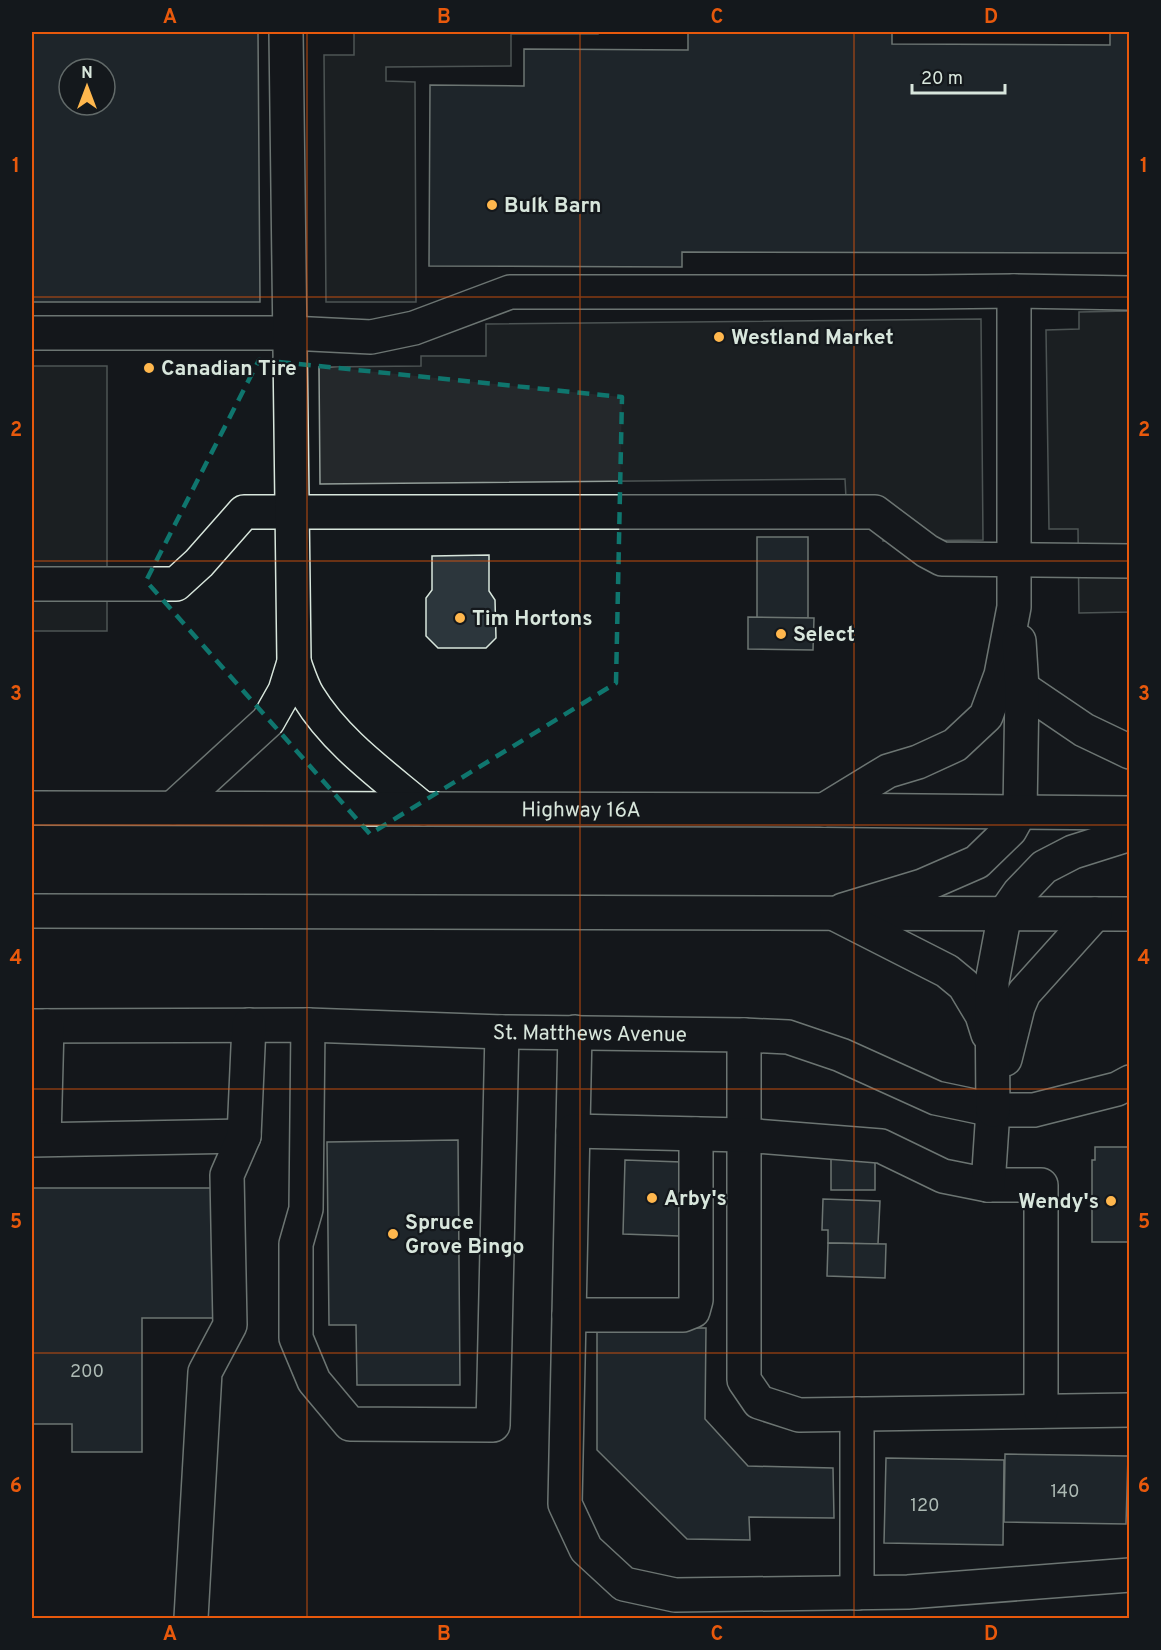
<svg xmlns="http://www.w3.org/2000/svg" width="1161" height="1650" viewBox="0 0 1161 1650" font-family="Overpass,sans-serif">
<rect width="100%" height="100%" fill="#14181c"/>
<g fill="#24282b" stroke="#939e99" stroke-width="1.5">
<path d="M 354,32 L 598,32 L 598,34 L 511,34 L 511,66 L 386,67 L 386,81 L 415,82 L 416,302 L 326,302 L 324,55 L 354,55 Z"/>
<path d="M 1129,311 L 1129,612 L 1079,613 L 1078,529 L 1049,529 L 1046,330 L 1079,329 L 1079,312 Z"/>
<path d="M 981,319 L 983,540 L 883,541 L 883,499 L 846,498 L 845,479 L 320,484 L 319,367 L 421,366 L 421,356 L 486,356 L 486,324 Z"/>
<rect x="32" y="366" width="75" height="265"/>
</g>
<g fill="#2c363c" stroke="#d8e6dc" stroke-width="1.5" fill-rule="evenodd">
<path d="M 32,32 L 258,32 L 260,302 L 32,302 ZM 69,69 L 105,69 L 105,105 L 69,105 Z"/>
<path d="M 688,32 L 892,32 L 892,44 L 1110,45 L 1110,32 L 1130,32 L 1130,253 L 682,252 L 682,267 L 429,266 L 430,85 L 524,86 L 524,49 L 688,50 Z"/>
<rect x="757" y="537" width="51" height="81"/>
<path d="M 489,555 L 489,591 L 495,600 L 496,638 L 486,648 L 438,648 L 426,636 L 426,598 L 432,590 L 432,556 Z"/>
<path d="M 748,617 L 814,618 L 813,650 L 748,649 Z"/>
<path d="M 458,1140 L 460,1385 L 357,1385 L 356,1325 L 329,1325 L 327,1142 Z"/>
<path d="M 1095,1147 L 1130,1147 L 1130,1242 L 1092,1242 L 1092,1160 L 1095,1160 Z"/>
<rect x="831" y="1153" width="44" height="37"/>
<path d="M 625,1160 L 681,1162 L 679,1236 L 623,1234 Z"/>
<path d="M 32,1188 L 213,1188 L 213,1318 L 142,1318 L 142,1452 L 72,1452 L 72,1424 L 32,1424 Z"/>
<path d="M 823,1199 L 880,1201 L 878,1244 L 828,1243 L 828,1230 L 822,1230 Z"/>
<path d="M 828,1243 L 886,1244 L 885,1278 L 827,1276 Z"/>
<path d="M 597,1328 L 706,1328 L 705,1419 L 748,1466 L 833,1468 L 834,1518 L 749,1517 L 750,1540 L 687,1539 L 597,1450 Z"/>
<path d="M 1005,1454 L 1128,1456 L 1126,1524 L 1004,1522 Z"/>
<path d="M 886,1458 L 1004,1460 L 1003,1545 L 884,1543 Z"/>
</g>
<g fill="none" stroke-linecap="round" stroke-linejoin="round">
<defs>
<g id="minor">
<path d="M 32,333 L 290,333 L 371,337 L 414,328 L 510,292 L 927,292 L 1014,291 L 1130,293"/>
<path d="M 32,584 L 176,584 L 199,563 L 244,512 L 875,512 L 927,551 L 942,559 L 1130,561"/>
<path d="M 294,662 C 298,673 302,686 308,696 C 336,742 383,775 423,809"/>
<path d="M 1022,688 L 1084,730 L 1130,752"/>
<path d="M 173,808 L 268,721 L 285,691 L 294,662 L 286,32"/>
<path d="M 824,810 L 888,771 L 918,762 L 955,745 L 986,716 L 1001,675 L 1014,607 L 1014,291"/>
<path d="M 843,910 L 922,886 L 977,862 L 1010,830 L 1020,812 L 1022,688 L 1019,641"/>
<path d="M 308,1025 L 306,1209 L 296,1244 L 296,1338 L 314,1381 L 350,1424 L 493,1425 L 502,1032"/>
<path id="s1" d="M 32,1026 L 308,1025 L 502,1032 L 744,1035 L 788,1037 L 841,1055 L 936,1098 L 993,1110 L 1034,1110 L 1117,1089 L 1130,1082"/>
<path d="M 575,1032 L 565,1504 L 586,1549 L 624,1584 L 675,1595 L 908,1592 L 1130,1575"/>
<path d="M 744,1035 L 744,1380 L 759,1402 L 799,1415 L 1130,1410"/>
<path d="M 573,1131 L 743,1135 L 881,1146 L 943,1176 L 988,1185 L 1041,1185 L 1041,1411"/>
<path d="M 44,1139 L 47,1026"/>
<path d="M 32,1140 L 244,1136"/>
<path d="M 988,1185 L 993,1110"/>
<path d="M 569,1315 L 683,1315 L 693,1311 L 696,1300 L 696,1134"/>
<path d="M 857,1414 L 857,1593"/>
<path d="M 191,1618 L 205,1372 L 230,1325 L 227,1175 L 244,1136 L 249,1025"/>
</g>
<g id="major">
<path id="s2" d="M 32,808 L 824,810 L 1130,813"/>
<path d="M 32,911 L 1130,914"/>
<path d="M 837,915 L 947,971 L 964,985 L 982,1015 L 988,1034"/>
<path d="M 1005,1059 L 1018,1007 L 1024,993 L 1095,914"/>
<path d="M 993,1110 L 992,982 L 1005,913 L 1019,893 L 1044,867 L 1073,852 L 1130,834"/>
</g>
</defs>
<use href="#minor" stroke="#d8e6dc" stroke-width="36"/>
<use href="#major" stroke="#d8e6dc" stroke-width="36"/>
<use href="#minor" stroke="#14181c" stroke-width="33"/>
<use href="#major" stroke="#14181c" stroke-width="33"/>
</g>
<path d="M0 0H1161V1650H0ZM 259,360 L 622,397 L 616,683 L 370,834 L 146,581 Z" fill="#14181c" fill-opacity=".55" fill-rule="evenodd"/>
<path fill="none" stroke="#0f766e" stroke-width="4.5" stroke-dasharray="12 8" stroke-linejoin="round" d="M 259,360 L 622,397 L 616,683 L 370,834 L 146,581 Z"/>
<path fill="none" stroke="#e8590c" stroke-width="1.5" stroke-opacity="0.55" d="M 307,32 L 307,1618M 580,32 L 580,1618M 854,32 L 854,1618M 32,297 L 1130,297M 32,561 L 1130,561M 32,825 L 1130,825M 32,1089 L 1130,1089M 32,1353 L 1130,1353"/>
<g fill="#ffb74d" stroke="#14181c" stroke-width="2">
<circle cx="492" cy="205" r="6"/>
<circle cx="719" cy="337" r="6"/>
<circle cx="149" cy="368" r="6"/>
<circle cx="460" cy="618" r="6"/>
<circle cx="781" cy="634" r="6"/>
<circle cx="652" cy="1198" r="6"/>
<circle cx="1111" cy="1201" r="6"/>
<circle cx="393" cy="1234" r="6"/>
</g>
<g text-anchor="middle" stroke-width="4.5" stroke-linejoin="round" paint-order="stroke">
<g font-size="18" fill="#adbab4">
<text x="87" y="1377">200</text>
<text x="1065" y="1497">140</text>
<text x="925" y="1511">120</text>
</g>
<g font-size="21" font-weight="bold" fill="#d8e6dc" stroke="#14181c" text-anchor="start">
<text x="504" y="212">Bulk Barn</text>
<text x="731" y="344">Westland Market</text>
<text x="161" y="375">Canadian Tire</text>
<text x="472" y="625">Tim Hortons</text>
<text x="793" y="641">Select</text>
<text x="664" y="1205">Arby's</text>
<text x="1099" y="1208" text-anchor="end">Wendy's</text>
<text x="405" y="1229">Spruce<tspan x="405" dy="24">Grove Bingo</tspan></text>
</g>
<g font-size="21" fill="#d8e6dc" stroke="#14181c">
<text dy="7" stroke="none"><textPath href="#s2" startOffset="549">Highway 16A</textPath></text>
<text dy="7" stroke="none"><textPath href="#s1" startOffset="558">St. Matthews Avenue</textPath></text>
</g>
</g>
<rect width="1161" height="1650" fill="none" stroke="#14181c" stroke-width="66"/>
<g transform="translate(87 87)"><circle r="28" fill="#14181c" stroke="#626a69" stroke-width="1.5"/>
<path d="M0-4.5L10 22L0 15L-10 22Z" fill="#ffb74d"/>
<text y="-9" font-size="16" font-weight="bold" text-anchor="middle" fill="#d8e6dc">N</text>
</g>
<path d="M912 84v9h93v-9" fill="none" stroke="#d8e6dc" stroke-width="3"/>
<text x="921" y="84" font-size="18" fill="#d8e6dc" stroke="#14181c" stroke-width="4.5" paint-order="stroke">20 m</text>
<rect x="33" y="33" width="1095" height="1584" fill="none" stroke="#e8590c" stroke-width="2"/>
<g font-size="20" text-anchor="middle" font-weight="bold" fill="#e8590c">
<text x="170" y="23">A</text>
<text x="444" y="23">B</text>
<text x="717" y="23">C</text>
<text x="991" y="23">D</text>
<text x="16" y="172">1</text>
<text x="1144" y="172">1</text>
<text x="16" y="436">2</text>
<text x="1144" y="436">2</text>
<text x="16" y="700">3</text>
<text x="1144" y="700">3</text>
<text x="16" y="964">4</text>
<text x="1144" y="964">4</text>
<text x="16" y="1228">5</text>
<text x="1144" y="1228">5</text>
<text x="16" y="1492">6</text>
<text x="1144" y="1492">6</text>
<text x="170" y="1640">A</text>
<text x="444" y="1640">B</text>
<text x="717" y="1640">C</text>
<text x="991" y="1640">D</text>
</g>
</svg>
